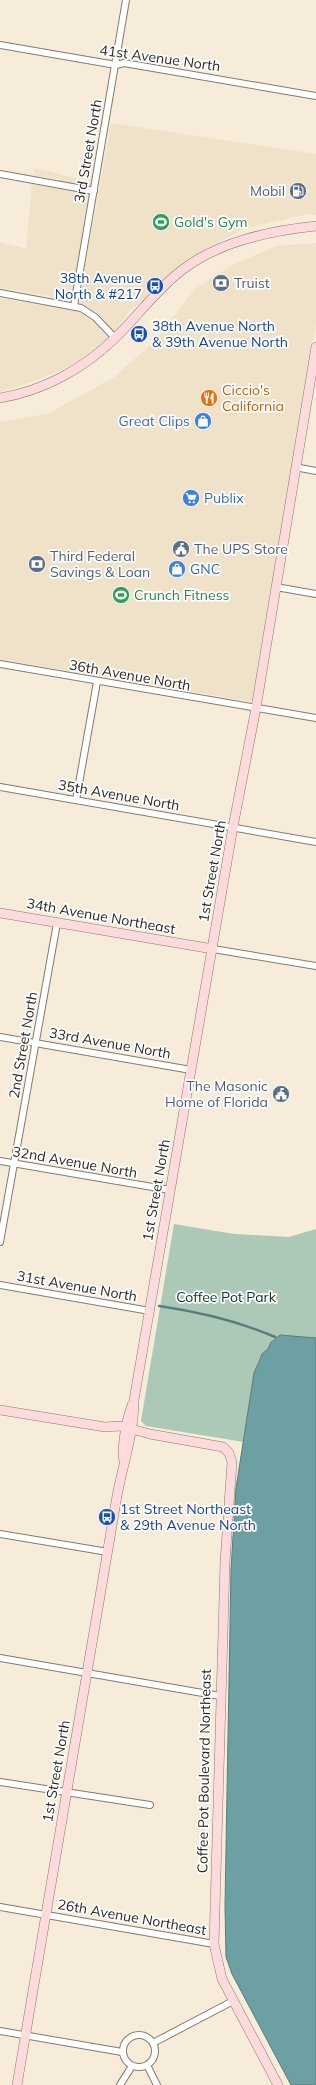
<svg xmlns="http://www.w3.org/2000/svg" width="316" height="2085" viewBox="0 0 316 2085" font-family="Mulish,sans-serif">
<rect width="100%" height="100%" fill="#f6ecd9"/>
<g fill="#f0e2c8">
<path d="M 111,123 L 316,154 L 316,215 L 308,214 L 243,229 L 198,254 L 180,266 L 147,297 L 129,311 L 115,332 L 98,313 L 79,302 Z"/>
<path d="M 34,168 L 91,182 L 71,300 L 0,288 L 0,242 L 26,249 L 32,184 L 57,188 L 59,179 L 33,175 Z"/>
<path d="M 316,243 L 316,323 L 253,702 L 0,659 L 0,422 L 47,414 L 113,378 L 155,341 L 195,289 L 232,265 L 276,246 Z"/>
<path d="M 0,298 L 79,312 L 93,321 L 108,338 L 76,363 L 38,380 L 0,392 Z"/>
</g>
<path fill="#acc8b6" d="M 174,1224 L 234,1234 L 289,1237 L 316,1229 L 316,1338 L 275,1337 L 271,1342 L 268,1349 L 259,1359 L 254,1373 L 244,1442 L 146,1426 L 141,1421 Z"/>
<path fill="#6da0a2" stroke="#5a7c7b" d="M 280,1335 L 316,1338 L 316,2085 L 291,2085 L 232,1974 L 226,1957 L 225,1906 L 231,1569 L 236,1488 L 254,1373 L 262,1354 L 268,1349 L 271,1342 Z"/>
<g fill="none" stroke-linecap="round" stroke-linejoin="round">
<path stroke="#5a7c7b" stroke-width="2.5" d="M 159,1306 C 200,1312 238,1321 275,1337"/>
<defs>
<g id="street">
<path d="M 0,45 L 116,65 L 124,63 L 316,96"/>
<path d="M 0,174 L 94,191"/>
<path d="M 0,293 L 81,308 L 95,317 L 115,338"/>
<path d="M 74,306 L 126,0"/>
<path d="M 295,467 L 316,471"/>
<path d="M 276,587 L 316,594"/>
<path d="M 0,664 L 316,718"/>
<path d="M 0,787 L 316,842"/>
<path d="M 76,800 L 97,682"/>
<path d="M 213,949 L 316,966"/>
<path d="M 0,1037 L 191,1070"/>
<path d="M 0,1161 L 170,1190"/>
<path d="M 0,1242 L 57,923"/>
<path d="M 0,1285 L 150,1311"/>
<path d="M 0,1534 L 108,1552"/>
<path d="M 0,1658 L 220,1696"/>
<path d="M 0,1782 L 150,1805"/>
<path d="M 0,1907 L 214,1944"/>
<path d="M 0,2031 L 122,2052"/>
<circle cx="139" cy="2051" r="16"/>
<path d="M 153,2043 L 233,2001"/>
<path d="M 147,2065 L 157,2085"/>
<path d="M 120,2085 L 132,2066"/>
</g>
<g id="secondary">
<path d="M 0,398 C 43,391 83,369 114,339 C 138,316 156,290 182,270 C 220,241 270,231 316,226"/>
<path d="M 0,913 L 213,949"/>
<path d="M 0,1410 L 105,1427 L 120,1426 L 150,1434 L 223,1447 L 229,1453 L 232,1462 L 225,1562 L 214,1944 L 222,1979 L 278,2085"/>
<path d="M 123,1457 C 123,1439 126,1422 132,1405"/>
<path d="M 17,2085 L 117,1496 C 123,1464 134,1433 134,1400 L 233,827 L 256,708 L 316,347"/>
</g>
</defs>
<use href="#street" stroke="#847b6a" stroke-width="8"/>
<use href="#secondary" stroke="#847b6a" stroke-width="10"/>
<use href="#street" stroke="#fff" stroke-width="6"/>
<use href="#secondary" stroke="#fddbdc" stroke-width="9"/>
</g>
<defs>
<symbol id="fuel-disc" viewBox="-11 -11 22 22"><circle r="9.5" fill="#5c6f8a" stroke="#fff"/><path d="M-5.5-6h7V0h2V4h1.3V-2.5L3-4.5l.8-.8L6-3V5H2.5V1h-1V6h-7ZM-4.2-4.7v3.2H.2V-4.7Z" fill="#fff"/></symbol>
<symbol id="stadium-disc" viewBox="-11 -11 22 22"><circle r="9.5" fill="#2e9e5b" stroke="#fff"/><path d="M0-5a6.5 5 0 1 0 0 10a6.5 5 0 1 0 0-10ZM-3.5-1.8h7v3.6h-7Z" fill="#fff"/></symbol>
<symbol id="bank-disc" viewBox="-11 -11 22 22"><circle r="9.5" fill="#5c6f8a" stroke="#fff"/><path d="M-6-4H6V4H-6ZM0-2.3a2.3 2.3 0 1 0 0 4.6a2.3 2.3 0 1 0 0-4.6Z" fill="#fff"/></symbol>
<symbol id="bus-disc" viewBox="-11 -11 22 22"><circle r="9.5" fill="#1a4fb4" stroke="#fff"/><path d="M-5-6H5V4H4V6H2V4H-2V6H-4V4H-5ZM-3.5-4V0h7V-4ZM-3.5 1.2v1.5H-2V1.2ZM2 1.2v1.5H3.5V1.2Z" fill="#fff"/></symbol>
<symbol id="restaurant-disc" viewBox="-11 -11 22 22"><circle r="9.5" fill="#e8710a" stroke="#fff"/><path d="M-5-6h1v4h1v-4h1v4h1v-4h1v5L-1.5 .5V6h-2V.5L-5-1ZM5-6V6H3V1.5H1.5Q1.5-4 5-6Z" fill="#fff"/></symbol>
<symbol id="shop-disc" viewBox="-11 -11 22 22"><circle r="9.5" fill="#3f7fe0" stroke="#fff"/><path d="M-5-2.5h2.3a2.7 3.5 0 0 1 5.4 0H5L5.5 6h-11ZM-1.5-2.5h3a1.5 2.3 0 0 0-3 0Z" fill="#fff"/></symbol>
<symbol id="supermarket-disc" viewBox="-11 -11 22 22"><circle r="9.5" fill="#3f7fe0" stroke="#fff"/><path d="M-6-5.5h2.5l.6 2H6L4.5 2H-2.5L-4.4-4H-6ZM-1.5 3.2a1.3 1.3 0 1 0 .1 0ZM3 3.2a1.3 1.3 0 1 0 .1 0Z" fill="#fff"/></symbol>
<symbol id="civic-disc" viewBox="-11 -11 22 22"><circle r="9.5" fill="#5c6f8a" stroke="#fff"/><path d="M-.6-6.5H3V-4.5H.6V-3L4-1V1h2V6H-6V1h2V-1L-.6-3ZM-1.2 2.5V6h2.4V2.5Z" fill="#fff"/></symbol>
</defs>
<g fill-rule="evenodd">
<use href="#fuel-disc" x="288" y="181" width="20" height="20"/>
<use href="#stadium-disc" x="151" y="212" width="20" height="20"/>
<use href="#bank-disc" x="211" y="273" width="20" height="20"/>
<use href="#bus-disc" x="145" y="276" width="20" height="20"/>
<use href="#bus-disc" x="129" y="324" width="20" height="20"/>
<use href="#restaurant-disc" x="199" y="388" width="20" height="20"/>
<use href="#shop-disc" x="193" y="411" width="20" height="20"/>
<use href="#supermarket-disc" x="181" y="488" width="20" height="20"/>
<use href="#civic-disc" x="171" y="539" width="20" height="20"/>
<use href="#bank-disc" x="27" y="554" width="20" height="20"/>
<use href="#shop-disc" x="167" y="559" width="20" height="20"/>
<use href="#stadium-disc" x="111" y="585" width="20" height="20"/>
<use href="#civic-disc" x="271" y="1084" width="20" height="20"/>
<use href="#bus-disc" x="97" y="1507" width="20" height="20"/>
</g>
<g text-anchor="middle" stroke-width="3.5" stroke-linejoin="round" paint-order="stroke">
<g font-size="14" fill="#2c2821" stroke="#fff">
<text transform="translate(160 58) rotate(8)" y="5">41st Avenue North</text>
<text transform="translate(88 151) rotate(-80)" y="5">3rd Street North</text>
<text transform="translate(130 675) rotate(10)" y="5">36th Avenue North</text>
<text transform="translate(119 795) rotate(10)" y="5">35th Avenue North</text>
<text transform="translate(212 871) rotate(-80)" y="5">1st Street North</text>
<text transform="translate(101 916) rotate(10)" y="5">34th Avenue Northeast</text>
<text transform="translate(110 1043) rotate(10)" y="5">33rd Avenue North</text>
<text transform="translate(23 1045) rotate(-80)" y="5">2nd Street North</text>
<text transform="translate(75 1162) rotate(10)" y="5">32nd Avenue North</text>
<text transform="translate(156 1190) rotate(-80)" y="5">1st Street North</text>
<text transform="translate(77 1286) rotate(10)" y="5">31st Avenue North</text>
<text transform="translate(56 1771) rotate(-80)" y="5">1st Street North</text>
<text transform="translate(204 1771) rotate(-89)" y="5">Coffee Pot Boulevard Northeast</text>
<text transform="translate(132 1917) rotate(10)" y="5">26th Avenue Northeast</text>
</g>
<g font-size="14" fill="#4e5e75" stroke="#fff" text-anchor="start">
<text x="285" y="196" text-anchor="end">Mobil</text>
<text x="234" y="288">Truist</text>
<text x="194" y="554">The UPS Store</text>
<text x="50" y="561">Third Federal<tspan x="50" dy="16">Savings &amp; Loan</tspan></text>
<text x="268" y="1091" text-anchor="end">The Masonic<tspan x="268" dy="16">Home of Florida</tspan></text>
</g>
<g font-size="14" fill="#27864d" stroke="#fff" text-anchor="start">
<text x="174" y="227">Gold's Gym</text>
<text x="134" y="600">Crunch Fitness</text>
</g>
<g font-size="14" fill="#164399" stroke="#fff" text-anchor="start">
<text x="142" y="283" text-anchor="end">38th Avenue<tspan x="142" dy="16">North &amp; #217</tspan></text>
<text x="152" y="331">38th Avenue North<tspan x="152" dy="16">&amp; 39th Avenue North</tspan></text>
<text x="120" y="1514">1st Street Northeast<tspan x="120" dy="16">&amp; 29th Avenue North</tspan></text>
</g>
<g font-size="14" fill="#c56008" stroke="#fff" text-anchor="start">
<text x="222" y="395">Ciccio's<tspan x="222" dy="16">California</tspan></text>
</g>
<g font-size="14" fill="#366cbe" stroke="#fff" text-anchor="start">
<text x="190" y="426" text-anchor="end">Great Clips</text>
<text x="204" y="503">Publix</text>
<text x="190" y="574">GNC</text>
</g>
<g font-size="14" fill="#023720" stroke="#fff">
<text x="226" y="1302">Coffee Pot Park</text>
</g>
</g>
</svg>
